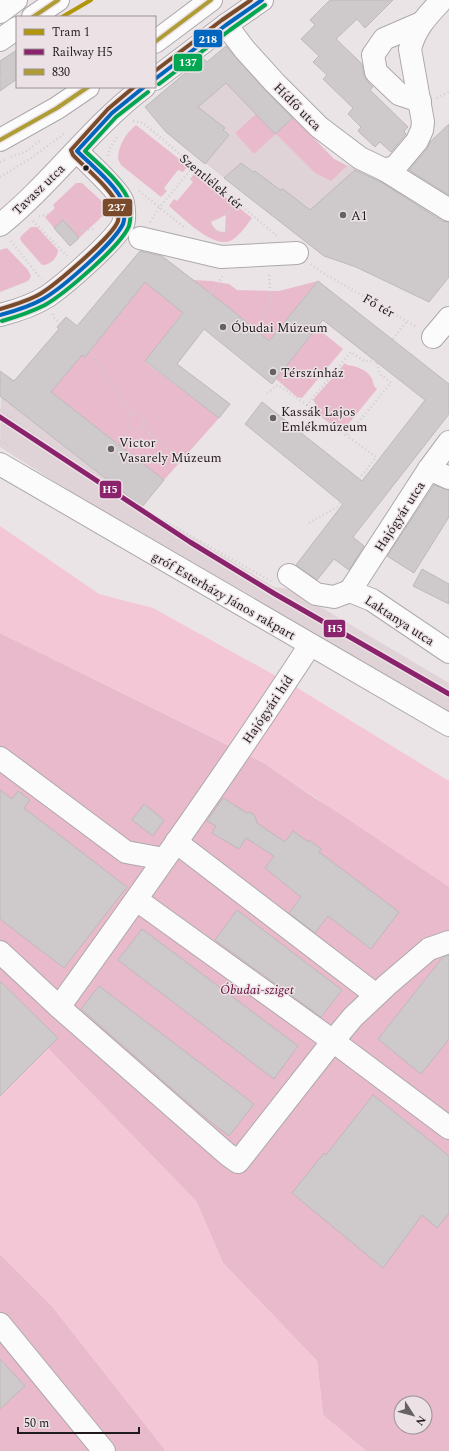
<svg xmlns="http://www.w3.org/2000/svg" width="449" height="1451" viewBox="0 0 449 1451" font-family="Spectral,serif">
<rect width="100%" height="100%" fill="#eae4e6"/>
<g fill="#e0d3d7">
<path d="M 229,43 L 294,118 L 334,159 L 356,169 L 384,184 L 384,202 L 324,256 L 261,207 L 166,132 L 145,107 L 203,58 L 208,62 Z"/>
<path d="M 1,397 L 142,507 L 274,587 L 290,589 L 449,683 L 449,711 L 123,523 L 115,520 L 0,447 Z"/>
</g>
<g fill="#e9bacb" fill-rule="evenodd">
<path d="M 256,114 L 275,134 L 294,118 L 334,159 L 347,166 L 331,181 L 315,173 L 276,134 L 254,154 L 235,133 Z"/>
<path d="M 136,125 L 188,166 L 183,172 L 178,170 L 164,188 L 167,191 L 161,197 L 121,165 L 118,159 C 118,146 126,133 136,125 Z"/>
<path d="M 195,173 L 252,218 C 246,226 239,237 230,241 C 212,248 182,217 169,206 L 174,199 L 177,201 L 193,182 L 190,179 ZM 226,215 L 225,232 C 217,232 214,229 211,222 Z"/>
<path d="M 76,183 L 82,183 L 107,206 L 106,213 L 79,238 L 63,220 L 54,228 L 45,217 L 55,208 L 53,205 Z"/>
<path d="M 31,227 L 37,227 L 58,250 C 58,258 50,265 42,265 L 21,241 L 20,238 L 22,235 Z"/>
<path d="M 7,248 L 28,270 L 31,276 L 28,281 L 0,292 L 0,250 Z"/>
<path d="M 193,280 L 211,281 L 229,284 L 237,290 L 279,291 L 318,281 L 269,341 Z"/>
<path d="M 145,282 L 183,312 L 145,362 L 219,418 L 164,480 L 51,392 L 82,355 L 85,357 Z"/>
<path d="M 317,328 L 343,349 L 302,398 L 297,397 L 276,379 Z"/>
<path d="M 345,363 L 347,365 C 356,366 366,369 371,377 C 374,382 372,385 377,389 L 345,428 L 342,425 C 333,426 323,420 318,413 C 316,408 317,404 313,400 Z"/>
<path d="M 0,633 L 264,763 L 315,798 L 449,880 L 449,1451 L 366,1451 L 323,1415 L 317,1361 L 223,1263 L 196,1201 L 0,999 ZM 401,1403 L 425,1403 L 425,1427 L 401,1427 Z"/>
<path d="M 0,1254 L 51,1305 L 166,1451 L 0,1451 Z"/>
</g>
<g fill="#f4c7d6">
<path d="M 0,526 L 99,594 L 153,608 L 296,687 L 449,781 L 449,887 L 264,763 L 0,633 Z"/>
<path d="M 0,999 L 196,1201 L 223,1263 L 317,1361 L 323,1415 L 366,1451 L 166,1451 L 51,1305 L 0,1254 Z"/>
</g>
<g fill="#cecacb" stroke="#bdb9ba">
<path d="M 330,0 L 393,0 L 365,28 L 357,19 L 336,39 L 362,64 L 364,75 L 367,81 L 373,87 L 370,90 L 408,127 L 404,131 L 406,134 L 391,152 L 380,142 L 375,147 L 358,131 L 361,127 L 348,114 L 353,108 L 323,79 L 327,75 L 313,62 L 319,56 L 301,39 L 315,25 L 310,20 Z"/>
<path d="M 226,46 L 266,91 L 293,118 L 275,134 L 226,83 L 198,107 L 225,128 L 223,130 L 229,135 L 205,164 L 166,132 L 145,107 L 203,58 L 207,62 Z"/>
<path d="M 17,50 L 17,79 L 0,91 L 0,61 Z"/>
<path d="M 449,124 L 449,195 L 409,170 L 427,149 L 430,142 Z"/>
<path d="M 241,163 L 253,172 L 255,171 L 280,190 L 283,189 L 310,210 L 355,170 L 381,182 L 442,221 L 449,222 L 449,277 L 429,302 L 356,267 L 324,256 L 224,178 Z"/>
<path d="M 63,220 L 79,238 L 70,246 L 54,228 Z"/>
<path d="M 140,251 L 162,256 L 227,306 L 269,341 L 318,281 L 449,384 L 449,414 L 353,537 L 364,546 L 349,570 L 334,559 L 317,580 L 296,565 L 343,504 L 245,424 L 262,402 L 362,481 L 425,400 L 323,320 L 272,384 L 204,329 L 177,364 L 230,404 L 219,418 L 145,361 L 183,313 L 145,282 L 85,357 L 82,355 L 51,392 L 164,480 L 142,507 L 0,396 L 0,371 L 14,381 L 59,329 L 57,327 L 66,317 L 77,326 Z"/>
<path d="M 434,485 L 449,490 L 449,517 L 414,573 L 387,556 Z"/>
<path d="M 422,569 L 449,584 L 449,604 L 413,586 Z"/>
<path d="M 0,790 L 12,799 L 18,791 L 30,800 L 24,808 L 127,887 L 64,968 L 0,919 Z"/>
<path d="M 223,798 L 247,813 L 250,812 L 255,816 L 257,823 L 285,842 L 293,831 L 308,842 L 309,840 L 321,849 L 319,852 L 399,912 L 371,949 L 328,916 L 315,933 L 289,913 L 301,897 L 265,868 L 274,856 L 246,838 L 239,849 L 212,833 L 216,826 L 207,821 Z"/>
<path d="M 144,804 L 164,820 L 153,836 L 132,820 Z"/>
<path d="M 237,910 L 342,990 L 321,1017 L 215,940 Z"/>
<path d="M 142,929 L 298,1046 L 274,1079 L 118,960 Z"/>
<path d="M 449,955 L 449,1039 L 421,1074 L 378,1039 L 443,957 Z"/>
<path d="M 0,981 L 58,1038 L 0,1096 Z"/>
<path d="M 99,986 L 254,1104 L 229,1136 L 202,1115 L 81,1009 Z"/>
<path d="M 373,1095 L 449,1156 L 449,1213 L 437,1228 L 422,1215 L 383,1268 L 292,1193 L 324,1153 L 326,1155 Z"/>
<path d="M 0,1359 L 25,1386 L 0,1409 Z"/>
</g>
<g fill="none" stroke-linecap="round" stroke-linejoin="round">
<defs>
<g id="minor">
<path d="M 226,25 L 245,50 L 275,83 L 319,127 L 360,158 L 385,170 L 449,210"/>
<path d="M 155,79 L 226,25 L 262,0"/>
<path d="M 420,101 L 399,94 L 376,72 L 373,55 L 384,39 L 421,23"/>
<path d="M 385,170 L 396,166 L 417,141 L 422,130 L 423,122 L 410,49 C 415,28 428,15 442,0"/>
<path d="M 0,225 C 52,183 91,127 144,87"/>
<path d="M 140,238 L 221,257 L 297,253"/>
<path d="M 0,315 C 16,311 34,305 48,296 C 65,284 115,241 123,224 C 125,219 124,208 123,203 C 121,192 86,161 77,151"/>
<path d="M 433,337 L 449,318"/>
<path d="M 429,469 L 449,478"/>
<path d="M 289,575 L 316,594 L 334,597 L 350,591"/>
<path d="M 350,591 L 429,469 L 449,442"/>
<path d="M 350,591 L 372,600 L 449,652"/>
<path d="M 0,758 L 126,852 L 164,859"/>
<path d="M 176,842 L 376,995"/>
<path d="M 137,900 L 333,1041 L 449,1128"/>
<path d="M 0,952 L 59,1007 C 145,888 230,768 310,645"/>
<path d="M 59,1007 L 227,1154 L 238,1162 L 333,1041 L 353,1017 L 387,985 L 429,949 L 449,942"/>
<path d="M 0,1324 L 104,1451"/>
</g>
<g id="major">
<path d="M 0,12 L 16,0"/>
<path d="M 33,17 L 58,0"/>
<path d="M 0,40 L 17,28"/>
<path d="M 155,42 L 211,0"/>
<path d="M 0,140 L 57,108 L 88,87"/>
<path d="M 0,464 L 449,725"/>
</g>
</defs>
<use href="#minor" stroke="#ada9aa" stroke-width="24"/>
<use href="#major" stroke="#ada9aa" stroke-width="24"/>
<g stroke="#d0cece" stroke-width="2.5" stroke-dasharray="1 3" stroke-linecap="butt">
<path d="M 0,78 L 17,66"/>
<path d="M 437,98 L 449,92"/>
<path d="M 133,121 L 143,123 L 277,236"/>
<path d="M 108,156 L 110,148 L 117,137"/>
<path d="M 11,157 L 25,152 L 41,140"/>
<path d="M 0,162 L 7,159"/>
<path d="M 0,177 L 31,158 L 64,134"/>
<path d="M 139,191 L 185,228"/>
<path d="M 229,212 L 210,220 C 210,230 217,235 227,233 L 229,212 L 237,202"/>
<path d="M 39,216 L 59,214 L 78,231 L 95,229"/>
<path d="M 33,221 L 67,256"/>
<path d="M 150,222 L 159,208 L 194,166"/>
<path d="M 11,241 L 41,279"/>
<path d="M 311,264 L 323,273 L 417,327"/>
<path d="M 210,293 L 219,282 L 223,275"/>
<path d="M 53,314 L 53,317 L 58,321"/>
<path d="M 262,317 L 271,305 L 269,273"/>
<path d="M 393,339 L 407,321"/>
<path d="M 90,350 L 132,415"/>
<path d="M 267,393 L 278,385 L 307,405 L 351,352 L 364,361 L 376,361 L 380,374 L 391,383 L 347,436 L 307,405"/>
<path d="M 0,410 L 109,484 L 141,508 L 271,581"/>
<circle cx="136" cy="422" r="8"/>
<path d="M 143,427 L 180,461"/>
<path d="M 0,441 L 8,446"/>
<path d="M 117,443 L 130,428"/>
<path d="M 309,523 L 337,507 L 376,457 L 347,436"/>
</g>
<use href="#minor" stroke="#fcfbfb" stroke-width="22"/>
<use href="#major" stroke="#fcfbfb" stroke-width="22"/>
<defs>
<g id="bus-1">
<path d="M 33,17 L 58,0"/>
<path d="M 155,42 L 211,0"/>
<path d="M 0,140 L 57,108 L 88,87"/>
</g>
<g id="bus-2">
<path d="M 155,79 L 226,25 L 262,0"/>
<path d="M 0,315 C 15,311 29,307 43,299 C 62,288 113,244 123,224 C 125,219 125,209 123,203 C 119,188 89,163 77,151 L 112,113 L 144,87"/>
</g>
<g id="bus-3">
<path d="M 159,84 L 230,30 L 265,5"/>
<path d="M 2,321 C 16,317 31,312 45,305 C 64,294 121,246 129,226 C 131,219 131,208 129,202 C 124,184 98,164 85,151 L 116,117 L 148,92"/>
</g>
<g id="bus-4">
<path d="M 155,71 L 222,20 L 251,0"/>
<path d="M 0,309 C 14,305 28,301 40,294 C 55,285 113,236 118,221 C 119,216 118,209 117,205 C 114,191 83,166 73,155 L 71,150 L 108,109 L 134,87"/>
</g>
</defs>
<use href="#bus-1" stroke="#ece2e5" stroke-width="7"/>
<use href="#bus-2" stroke="#ece2e5" stroke-width="7"/>
<use href="#bus-3" stroke="#ece2e5" stroke-width="7"/>
<use href="#bus-4" stroke="#ece2e5" stroke-width="7"/>
<use href="#bus-1" stroke="#ae9c35" stroke-width="4"/>
<use href="#bus-2" stroke="#0065bd" stroke-width="4"/>
<use href="#bus-3" stroke="#00a651" stroke-width="4"/>
<use href="#bus-4" stroke="#7a4b2a" stroke-width="4"/>
<defs>
<path id="rail-1" d="M 0,417 L 190,542 L 275,594 L 449,694"/>
</defs>
<use href="#rail-1" stroke="#ece2e5" stroke-width="8"/>
<use href="#rail-1" stroke="#8a236c" stroke-width="5"/>
<defs>
<path id="tram-1" d="M 62,17 L 91,0"/>
</defs>
<use href="#tram-1" stroke="#ece2e5" stroke-width="7"/>
<use href="#tram-1" stroke="#b1960a" stroke-width="4"/>
</g>
<circle fill="#1f1b1c" stroke="#ece2e5" stroke-width="1.5" cx="86" cy="168" r="3.5"/>
<g fill="#666163" stroke="#ece2e5" stroke-width="1.5">
<circle cx="343" cy="215" r="4"/>
<circle cx="223" cy="327" r="4"/>
<circle cx="273" cy="372" r="4"/>
<circle cx="273" cy="418" r="4"/>
<circle cx="111" cy="449" r="4"/>
</g>
<g text-anchor="middle" stroke-width="3" stroke-linejoin="round" paint-order="stroke">
<g font-size="13" fill="#1f1b1c" stroke="#ece2e5">
<text transform="translate(298 106) rotate(45)" y="5">Hídfő utca</text>
<text transform="translate(212 181) rotate(40)" y="5">Szentlélek tér</text>
<text transform="translate(38 189) rotate(-44)" y="5">Tavasz utca</text>
<text transform="translate(379 305) rotate(30)" y="5">Fő tér</text>
<text transform="translate(399 516) rotate(-57)" y="5">Hajógyár utca</text>
<text transform="translate(224 595) rotate(30)" y="5">gróf Esterházy János rakpart</text>
<text transform="translate(400 620) rotate(33)" y="5">Laktanya utca</text>
<text transform="translate(267 709) rotate(-56)" y="5">Hajógyári híd</text>
</g>
<g font-size="13" fill="#1f1b1c" stroke="#ece2e5" text-anchor="start">
<text x="351" y="220">A1</text>
<text x="231" y="332">Óbudai Múzeum</text>
<text x="281" y="377">Térszínház</text>
<text x="281" y="416">Kassák Lajos<tspan x="281" dy="15">Emlékmúzeum</tspan></text>
<text x="119" y="447">Victor<tspan x="119" dy="15">Vasarely Múzeum</tspan></text>
</g>
<g font-size="13" font-style="italic" fill="#610736" stroke="#ece2e5">
<text x="257" y="994">Óbudai-sziget</text>
</g>
</g>
<g stroke="#ece2e5" stroke-width="1.5">
<rect x="193" y="29" width="30" height="19" rx="4" fill="#0065bd"/>
<rect x="173" y="53" width="30" height="19" rx="4" fill="#00a651"/>
<rect x="102" y="198" width="31" height="19" rx="4" fill="#7a4b2a"/>
<rect x="99" y="480" width="23" height="19" rx="4" fill="#8a236c"/>
<rect x="323" y="619" width="23" height="19" rx="4" fill="#8a236c"/>
</g>
<g font-size="11" text-anchor="middle" font-weight="bold" fill="#fff">
<text x="208" y="43">218</text>
<text x="188" y="66">137</text>
<text x="117" y="211">237</text>
<text x="110" y="493">H5</text>
<text x="335" y="632">H5</text>
</g>
<rect x="16" y="16" width="140" height="72" fill="#ece2e5" stroke="#9a9295"/>
<rect x="24" y="29" width="20" height="6" fill="#b1960a" stroke="#9a9295"/>
<text x="52" y="36" font-size="12" fill="#1f1b1c">Tram 1</text>
<rect x="24" y="49" width="20" height="6" fill="#8a236c" stroke="#9a9295"/>
<text x="52" y="56" font-size="12" fill="#1f1b1c">Railway H5</text>
<rect x="24" y="69" width="20" height="6" fill="#ae9c35" stroke="#9a9295"/>
<text x="52" y="76" font-size="12" fill="#1f1b1c">830</text>
<g transform="translate(413 1415) rotate(126)"><circle r="19" fill="#ece2e5" stroke="#9a9295"/>
<path d="M0-3L7 15L0 10L-7 15Z" fill="#666163"/>
<text y="-6" font-size="11" font-weight="bold" text-anchor="middle" fill="#1f1b1c">N</text>
</g>
<path d="M18 1427v6h121v-6" fill="none" stroke="#1f1b1c" stroke-width="2"/>
<text x="24" y="1427" font-size="12" fill="#1f1b1c" stroke="#ece2e5" stroke-width="3" paint-order="stroke">50 m</text>
</svg>
